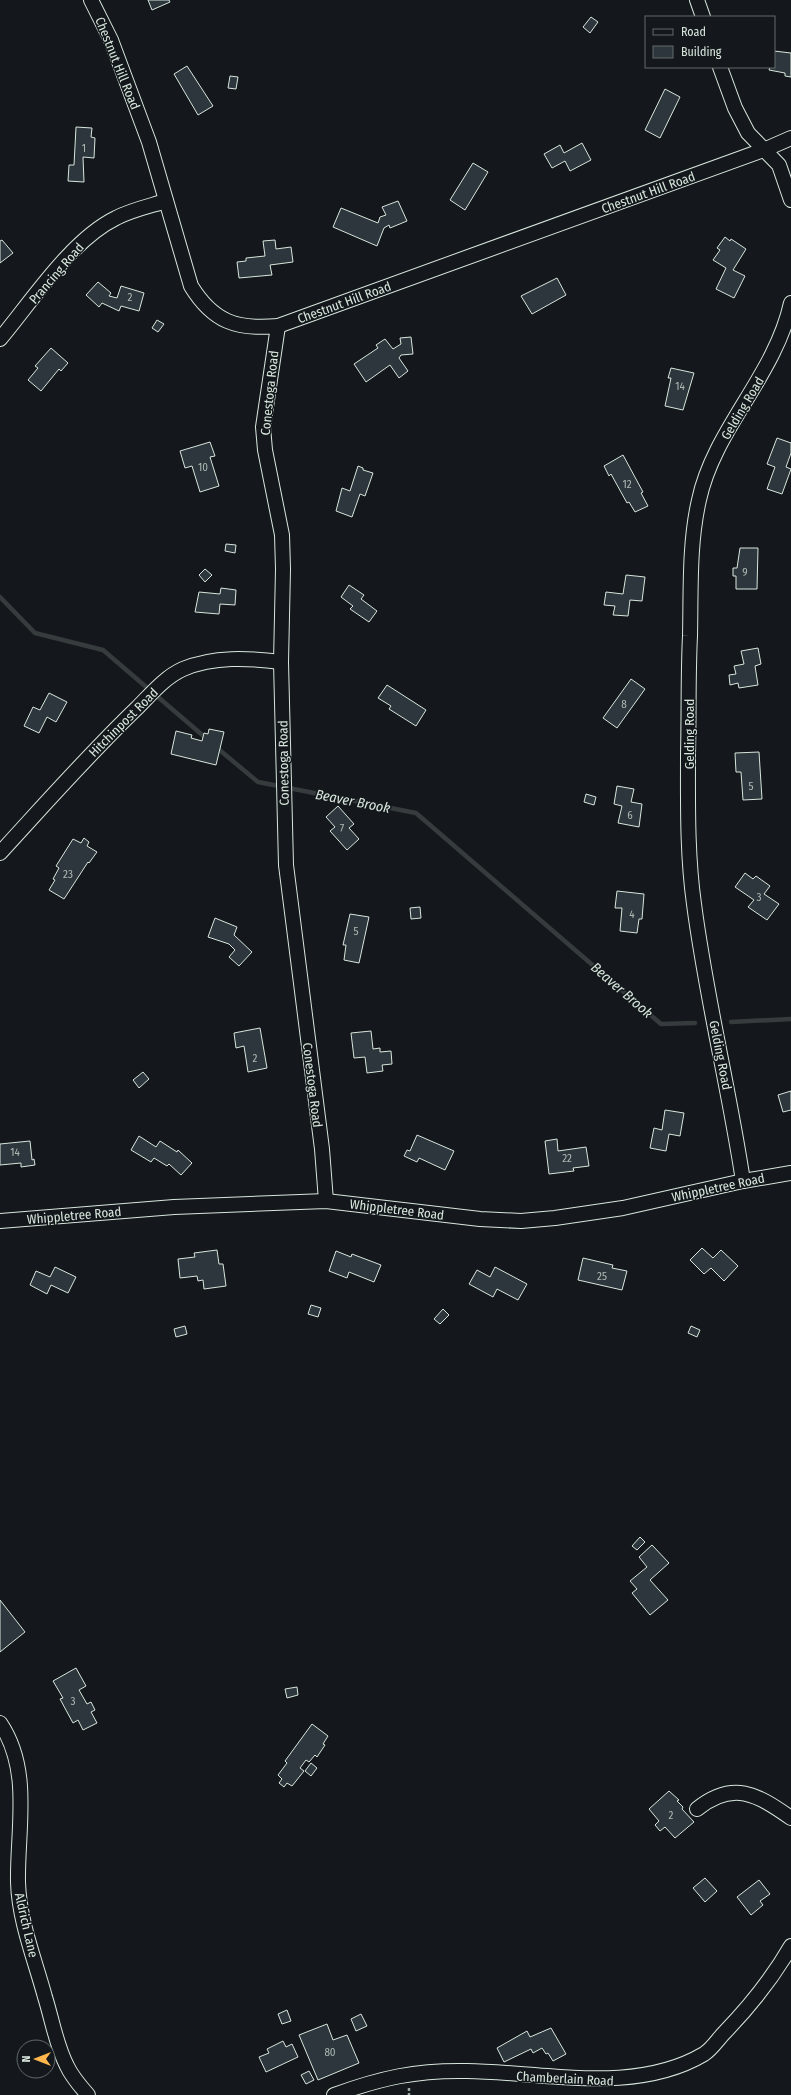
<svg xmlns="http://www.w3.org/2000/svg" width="791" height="2095" viewBox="0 0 791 2095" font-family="'Fira Sans Condensed',sans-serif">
<rect width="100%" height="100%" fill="#14181c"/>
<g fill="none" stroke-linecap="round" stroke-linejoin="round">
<g stroke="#363b3e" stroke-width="4.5">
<path d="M 0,597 L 35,633 L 103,650 L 207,739"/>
<path d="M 216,747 L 258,782 L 416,813 L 661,1024 L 695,1023"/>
<path d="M 731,1022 L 791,1019"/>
</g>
</g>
<g fill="#2c363c" stroke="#d8e6dc">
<path d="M 148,0 L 169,0 L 170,2 L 152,10 Z"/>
<path d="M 591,17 L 598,22 L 590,33 L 583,27 Z"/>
<path d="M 774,51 L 791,53 L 791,77 L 785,76 L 785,73 L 769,70 L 770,67 L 774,67 Z"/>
<path d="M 187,66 L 213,106 L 198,115 L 174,74 Z"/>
<path d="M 230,76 L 238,77 L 236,89 L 228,88 Z"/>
<path d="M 665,89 L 680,97 L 660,138 L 645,130 Z"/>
<path d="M 76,127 L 92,128 L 91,137 L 95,138 L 94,158 L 83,157 L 84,182 L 68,181 L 69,165 L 74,165 Z"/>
<path d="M 582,143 L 591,160 L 570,171 L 565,161 L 552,168 L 544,154 L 560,145 L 564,153 Z"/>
<path d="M 473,163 L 488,172 L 465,210 L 450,200 Z"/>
<path d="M 398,201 L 407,221 L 390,228 L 389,225 L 384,228 L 377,246 L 333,227 L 341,208 L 378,223 L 380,217 L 386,215 L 382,207 Z"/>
<path d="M 725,237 L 730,241 L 731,239 L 746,249 L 733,270 L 745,276 L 734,298 L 716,289 L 726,268 L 713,260 L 720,250 L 717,248 Z"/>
<path d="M 2,240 L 13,253 L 0,263 L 0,241 Z"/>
<path d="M 275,240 L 276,249 L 291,247 L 293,262 L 270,265 L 272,275 L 239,278 L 237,262 L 246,261 L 246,258 L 265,256 L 263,241 Z"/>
<path d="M 557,278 L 566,295 L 532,314 L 521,296 Z"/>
<path d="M 98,282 L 111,293 L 109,296 L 117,298 L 121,286 L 144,293 L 139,311 L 121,306 L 119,311 L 102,303 L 99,307 L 86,295 Z"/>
<path d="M 157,320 L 164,324 L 158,332 L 152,328 Z"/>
<path d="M 411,337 L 413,354 L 401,355 L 399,358 L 408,371 L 399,378 L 390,365 L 366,382 L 354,364 L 378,348 L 376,345 L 385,339 L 393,349 L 401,344 L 400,338 Z"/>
<path d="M 51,348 L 68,363 L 61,371 L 59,369 L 41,391 L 28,380 L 38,368 L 35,366 Z"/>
<path d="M 671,368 L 694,373 L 683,410 L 665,406 L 671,378 L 668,378 Z"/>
<path d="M 777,438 L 791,443 L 791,453 L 786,467 L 791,469 L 782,494 L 767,489 L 775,467 L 767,464 Z"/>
<path d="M 210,442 L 215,456 L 210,457 L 219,486 L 200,492 L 192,466 L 185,468 L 180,451 Z"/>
<path d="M 623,455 L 643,492 L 641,493 L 648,506 L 635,512 L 629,502 L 627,503 L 611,474 L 609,476 L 604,466 Z"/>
<path d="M 358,466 L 363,468 L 363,470 L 373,473 L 365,496 L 360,494 L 352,517 L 336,511 L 342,488 L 350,491 Z"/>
<path d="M 226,544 L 236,545 L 235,553 L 225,551 Z"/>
<path d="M 740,548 L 758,548 L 757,589 L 736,589 L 736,576 L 733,576 L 733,568 L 737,568 Z"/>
<path d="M 205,569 L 212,575 L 205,582 L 199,575 Z"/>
<path d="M 626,575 L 645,577 L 642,601 L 630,600 L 628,616 L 613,615 L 615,606 L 604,605 L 606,592 L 623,594 Z"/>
<path d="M 349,585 L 364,595 L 361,599 L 377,611 L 369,622 L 350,609 L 353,606 L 341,597 Z"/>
<path d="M 221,588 L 236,590 L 235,605 L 220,604 L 219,614 L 195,612 L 199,592 L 220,594 Z"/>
<path d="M 758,648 L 761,664 L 755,666 L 758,685 L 739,688 L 738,683 L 730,685 L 729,675 L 736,674 L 734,666 L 744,664 L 741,651 Z"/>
<path d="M 631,679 L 645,689 L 617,728 L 603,718 Z"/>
<path d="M 387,685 L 426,710 L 416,726 L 389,709 L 391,706 L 378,698 Z"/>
<path d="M 49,693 L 67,702 L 56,722 L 47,717 L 39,733 L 24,726 L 33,707 L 40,710 Z"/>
<path d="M 209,729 L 224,732 L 216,765 L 171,754 L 176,731 L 192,735 L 191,738 L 202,741 L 204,733 L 208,734 Z"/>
<path d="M 759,752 L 762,799 L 743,800 L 741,772 L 736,772 L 735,753 Z"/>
<path d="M 617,786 L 634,789 L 631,802 L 642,804 L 639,827 L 618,823 L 622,806 L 614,804 Z"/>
<path d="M 586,794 L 596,797 L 594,805 L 584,802 Z"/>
<path d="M 338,806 L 354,824 L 349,828 L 359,839 L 347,850 L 330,831 L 335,827 L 326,817 Z"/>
<path d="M 84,838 L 89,842 L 87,846 L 97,852 L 89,863 L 88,862 L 64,899 L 49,890 L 55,880 L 53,879 L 59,868 L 56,866 L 73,839 L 81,843 Z"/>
<path d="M 745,873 L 753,879 L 756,876 L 770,886 L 764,894 L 779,904 L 767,920 L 748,907 L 754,900 L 735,887 Z"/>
<path d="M 617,891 L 644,894 L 642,919 L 639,919 L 637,933 L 620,931 L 622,908 L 615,908 Z"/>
<path d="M 420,907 L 421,918 L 411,919 L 410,908 Z"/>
<path d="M 350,914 L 369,917 L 359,963 L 344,960 L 346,945 L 343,945 Z"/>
<path d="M 215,918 L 237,927 L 234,935 L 252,952 L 239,966 L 229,957 L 235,950 L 229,944 L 208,937 Z"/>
<path d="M 260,1028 L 267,1068 L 248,1072 L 244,1046 L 236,1048 L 234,1033 Z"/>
<path d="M 371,1031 L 373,1049 L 380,1048 L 380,1052 L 391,1051 L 392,1064 L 382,1065 L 383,1071 L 367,1073 L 365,1057 L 354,1058 L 351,1033 Z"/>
<path d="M 143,1072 L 149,1079 L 139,1088 L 133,1080 Z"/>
<path d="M 791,1091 L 791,1110 L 783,1112 L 778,1095 Z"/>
<path d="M 665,1110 L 684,1113 L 680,1136 L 669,1134 L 666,1151 L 650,1148 L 654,1128 L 662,1130 Z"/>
<path d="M 417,1135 L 454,1151 L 445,1170 L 419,1158 L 417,1162 L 404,1156 L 407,1150 L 410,1151 Z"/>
<path d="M 139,1136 L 156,1147 L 160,1141 L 177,1152 L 178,1150 L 192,1163 L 181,1175 L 169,1164 L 167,1166 L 154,1158 L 151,1162 L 131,1150 Z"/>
<path d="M 557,1139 L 558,1151 L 586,1147 L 589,1166 L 573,1168 L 574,1171 L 549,1174 L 545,1141 Z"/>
<path d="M 30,1141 L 32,1160 L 34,1159 L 35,1165 L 21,1167 L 21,1163 L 0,1165 L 0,1144 Z"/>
<path d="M 702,1248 L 713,1258 L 721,1250 L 738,1266 L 724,1281 L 711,1268 L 704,1274 L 690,1260 Z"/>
<path d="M 217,1250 L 219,1264 L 223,1264 L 226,1286 L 204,1289 L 203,1280 L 198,1281 L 197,1276 L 180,1278 L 178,1259 L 195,1257 L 194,1253 Z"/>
<path d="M 336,1251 L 351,1257 L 352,1254 L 381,1265 L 374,1282 L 349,1272 L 347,1278 L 329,1271 Z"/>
<path d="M 583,1258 L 613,1265 L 612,1268 L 627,1271 L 622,1290 L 578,1280 Z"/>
<path d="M 55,1267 L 76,1277 L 68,1293 L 51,1285 L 47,1294 L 30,1285 L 36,1271 L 50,1277 Z"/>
<path d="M 495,1267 L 527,1284 L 518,1300 L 497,1289 L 493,1297 L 469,1284 L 477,1270 L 490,1277 Z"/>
<path d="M 311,1305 L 321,1308 L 318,1317 L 308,1314 Z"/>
<path d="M 443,1309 L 449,1315 L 440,1324 L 434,1319 Z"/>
<path d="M 185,1326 L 187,1334 L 176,1337 L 174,1329 Z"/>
<path d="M 691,1326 L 700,1330 L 697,1337 L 688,1333 Z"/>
<path d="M 640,1537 L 645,1542 L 637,1550 L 632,1546 Z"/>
<path d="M 652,1545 L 669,1563 L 650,1580 L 668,1600 L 650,1615 L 632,1593 L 637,1589 L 630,1581 L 647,1567 L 639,1557 Z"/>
<path d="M 0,1600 L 25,1632 L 0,1652 Z"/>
<path d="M 76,1668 L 86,1686 L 79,1690 L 87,1704 L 91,1702 L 95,1710 L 91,1712 L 97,1723 L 83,1730 L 78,1720 L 73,1723 L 60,1699 L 63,1698 L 53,1681 Z"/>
<path d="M 297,1687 L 298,1695 L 287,1698 L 285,1689 Z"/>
<path d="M 312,1724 L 328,1736 L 323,1744 L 325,1745 L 317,1757 L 315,1755 L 309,1762 L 306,1760 L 300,1768 L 304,1771 L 292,1786 L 287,1783 L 284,1787 L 279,1783 L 282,1779 L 278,1775 L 287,1763 L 285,1761 Z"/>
<path d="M 311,1763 L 317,1768 L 311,1776 L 305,1771 Z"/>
<path d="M 669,1791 L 679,1800 L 677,1801 L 683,1807 L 682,1809 L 694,1822 L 675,1838 L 665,1827 L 660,1831 L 655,1825 L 659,1821 L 649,1809 Z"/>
<path d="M 705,1878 L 717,1891 L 705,1902 L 693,1888 Z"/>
<path d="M 759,1880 L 770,1894 L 760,1901 L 763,1905 L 751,1915 L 737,1897 Z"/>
<path d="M 287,2010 L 291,2021 L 282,2024 L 278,2014 Z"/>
<path d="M 361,2014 L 367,2026 L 356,2031 L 351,2019 Z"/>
<path d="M 327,2024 L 333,2040 L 347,2035 L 359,2063 L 318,2080 L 299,2035 Z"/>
<path d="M 551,2028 L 566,2054 L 553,2061 L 548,2053 L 546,2054 L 542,2048 L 533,2053 L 531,2049 L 504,2062 L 497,2048 L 527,2031 L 530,2037 Z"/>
<path d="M 283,2041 L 286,2047 L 292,2044 L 298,2057 L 266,2072 L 259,2057 L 269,2053 L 267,2049 Z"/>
<path d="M 309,2071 L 314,2080 L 306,2084 L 301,2075 Z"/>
</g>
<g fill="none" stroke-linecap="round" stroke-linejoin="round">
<defs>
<g id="street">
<path d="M 91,0 L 111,40 L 149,142 L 191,286 C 213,322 237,330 278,326 L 766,149 L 791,138"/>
<path d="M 697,0 L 703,17"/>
<path d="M 720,67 L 735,108 L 748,133 L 779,165 L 791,200"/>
<path d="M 278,326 L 263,427 L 265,450 L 282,535 L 283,569 L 281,662 L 286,865 L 322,1149 L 326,1201"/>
<path d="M 0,339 C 32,301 71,240 116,218 C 131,210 150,206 166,201"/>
<path d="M 0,853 C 45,804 89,754 137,708 C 151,694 165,677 183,669 C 214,656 249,658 281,662"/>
<path d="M 743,1181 C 729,1088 706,997 694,904 C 687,854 688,804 688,754 C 689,715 688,675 690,636 C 691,591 689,543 699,500 C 714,429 775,376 791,303"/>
<path d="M 0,1221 L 174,1207 L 326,1201 L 480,1219 L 521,1221 L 555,1218 L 623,1208 L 743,1181 L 791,1173"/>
<path d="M 0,1723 C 32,1770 17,1829 18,1882 C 19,1921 35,1960 45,1997 C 52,2019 56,2045 67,2066 C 72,2077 80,2086 88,2095"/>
<path d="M 697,1809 C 733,1780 757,1794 791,1818"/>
<path d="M 334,2095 C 381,2078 416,2070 467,2071 C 544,2072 635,2095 704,2054 C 712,2049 718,2039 725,2032 C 751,2005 772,1979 791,1946"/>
</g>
</defs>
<use href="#street" stroke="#d8e6dc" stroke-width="16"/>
<path stroke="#9da8a2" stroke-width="2.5" stroke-dasharray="3 2" stroke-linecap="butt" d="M 409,2088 L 409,2095"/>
<use href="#street" stroke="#14181c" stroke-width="14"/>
</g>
<g text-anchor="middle" stroke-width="3" stroke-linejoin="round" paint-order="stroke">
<g font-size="11" fill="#adbab4">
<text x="84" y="152">1</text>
<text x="130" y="301">2</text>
<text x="680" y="390">14</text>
<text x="203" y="471">10</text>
<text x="627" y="488">12</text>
<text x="745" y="576">9</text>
<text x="624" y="708">8</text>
<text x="751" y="790">5</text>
<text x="630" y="819">6</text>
<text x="342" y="832">7</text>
<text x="68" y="878">23</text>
<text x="759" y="901">3</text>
<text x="632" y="918">4</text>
<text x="356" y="935">5</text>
<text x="255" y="1062">2</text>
<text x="15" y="1156">14</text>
<text x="567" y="1162">22</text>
<text x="602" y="1280">25</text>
<text x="73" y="1705">3</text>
<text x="671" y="1819">2</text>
<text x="330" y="2056">80</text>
</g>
<g font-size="13" fill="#d8e6dc" stroke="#14181c">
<text transform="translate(118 63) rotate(68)" y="5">Chestnut Hill Road</text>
<text transform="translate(648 192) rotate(-20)" y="5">Chestnut Hill Road</text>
<text transform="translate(56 273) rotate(-49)" y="5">Prancing Road</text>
<text transform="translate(344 302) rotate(-20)" y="5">Chestnut Hill Road</text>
<text transform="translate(269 393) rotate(-84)" y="5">Conestoga Road</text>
<text transform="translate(742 408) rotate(-59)" y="5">Gelding Road</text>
<text transform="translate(123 722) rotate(-45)" y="5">Hitchinpost Road</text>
<text transform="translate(689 734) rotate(-90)" y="5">Gelding Road</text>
<text transform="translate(283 763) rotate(-91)" y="5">Conestoga Road</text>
<text transform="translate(721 1055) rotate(79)" y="5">Gelding Road</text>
<text transform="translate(313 1085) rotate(83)" y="5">Conestoga Road</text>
<text transform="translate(718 1187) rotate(-12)" y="5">Whippletree Road</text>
<text transform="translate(397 1209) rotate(7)" y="5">Whippletree Road</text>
<text transform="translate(74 1215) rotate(-5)" y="5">Whippletree Road</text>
<text transform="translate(27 1925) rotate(77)" y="5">Aldrich Lane</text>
<text transform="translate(565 2078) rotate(3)" y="5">Chamberlain Road</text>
</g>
<g font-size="14" font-style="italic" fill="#d8e6dc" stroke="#14181c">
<text transform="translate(353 801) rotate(11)" y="5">Beaver Brook</text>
<text transform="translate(622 990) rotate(41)" y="5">Beaver Brook</text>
</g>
</g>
<rect x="645" y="16" width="130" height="52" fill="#14181c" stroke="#626a69"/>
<rect x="653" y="29" width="20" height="6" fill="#14181c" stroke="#626a69"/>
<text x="681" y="36" font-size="12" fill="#d8e6dc">Road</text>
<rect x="653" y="46" width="20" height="12" fill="#2c363c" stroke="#626a69"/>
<text x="681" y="56" font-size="12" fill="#d8e6dc">Building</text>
<g transform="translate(36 2059) rotate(270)"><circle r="19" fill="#14181c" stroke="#626a69"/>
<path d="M0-3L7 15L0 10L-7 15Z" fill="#ffb74d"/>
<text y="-6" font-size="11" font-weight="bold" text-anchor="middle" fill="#d8e6dc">N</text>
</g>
</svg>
